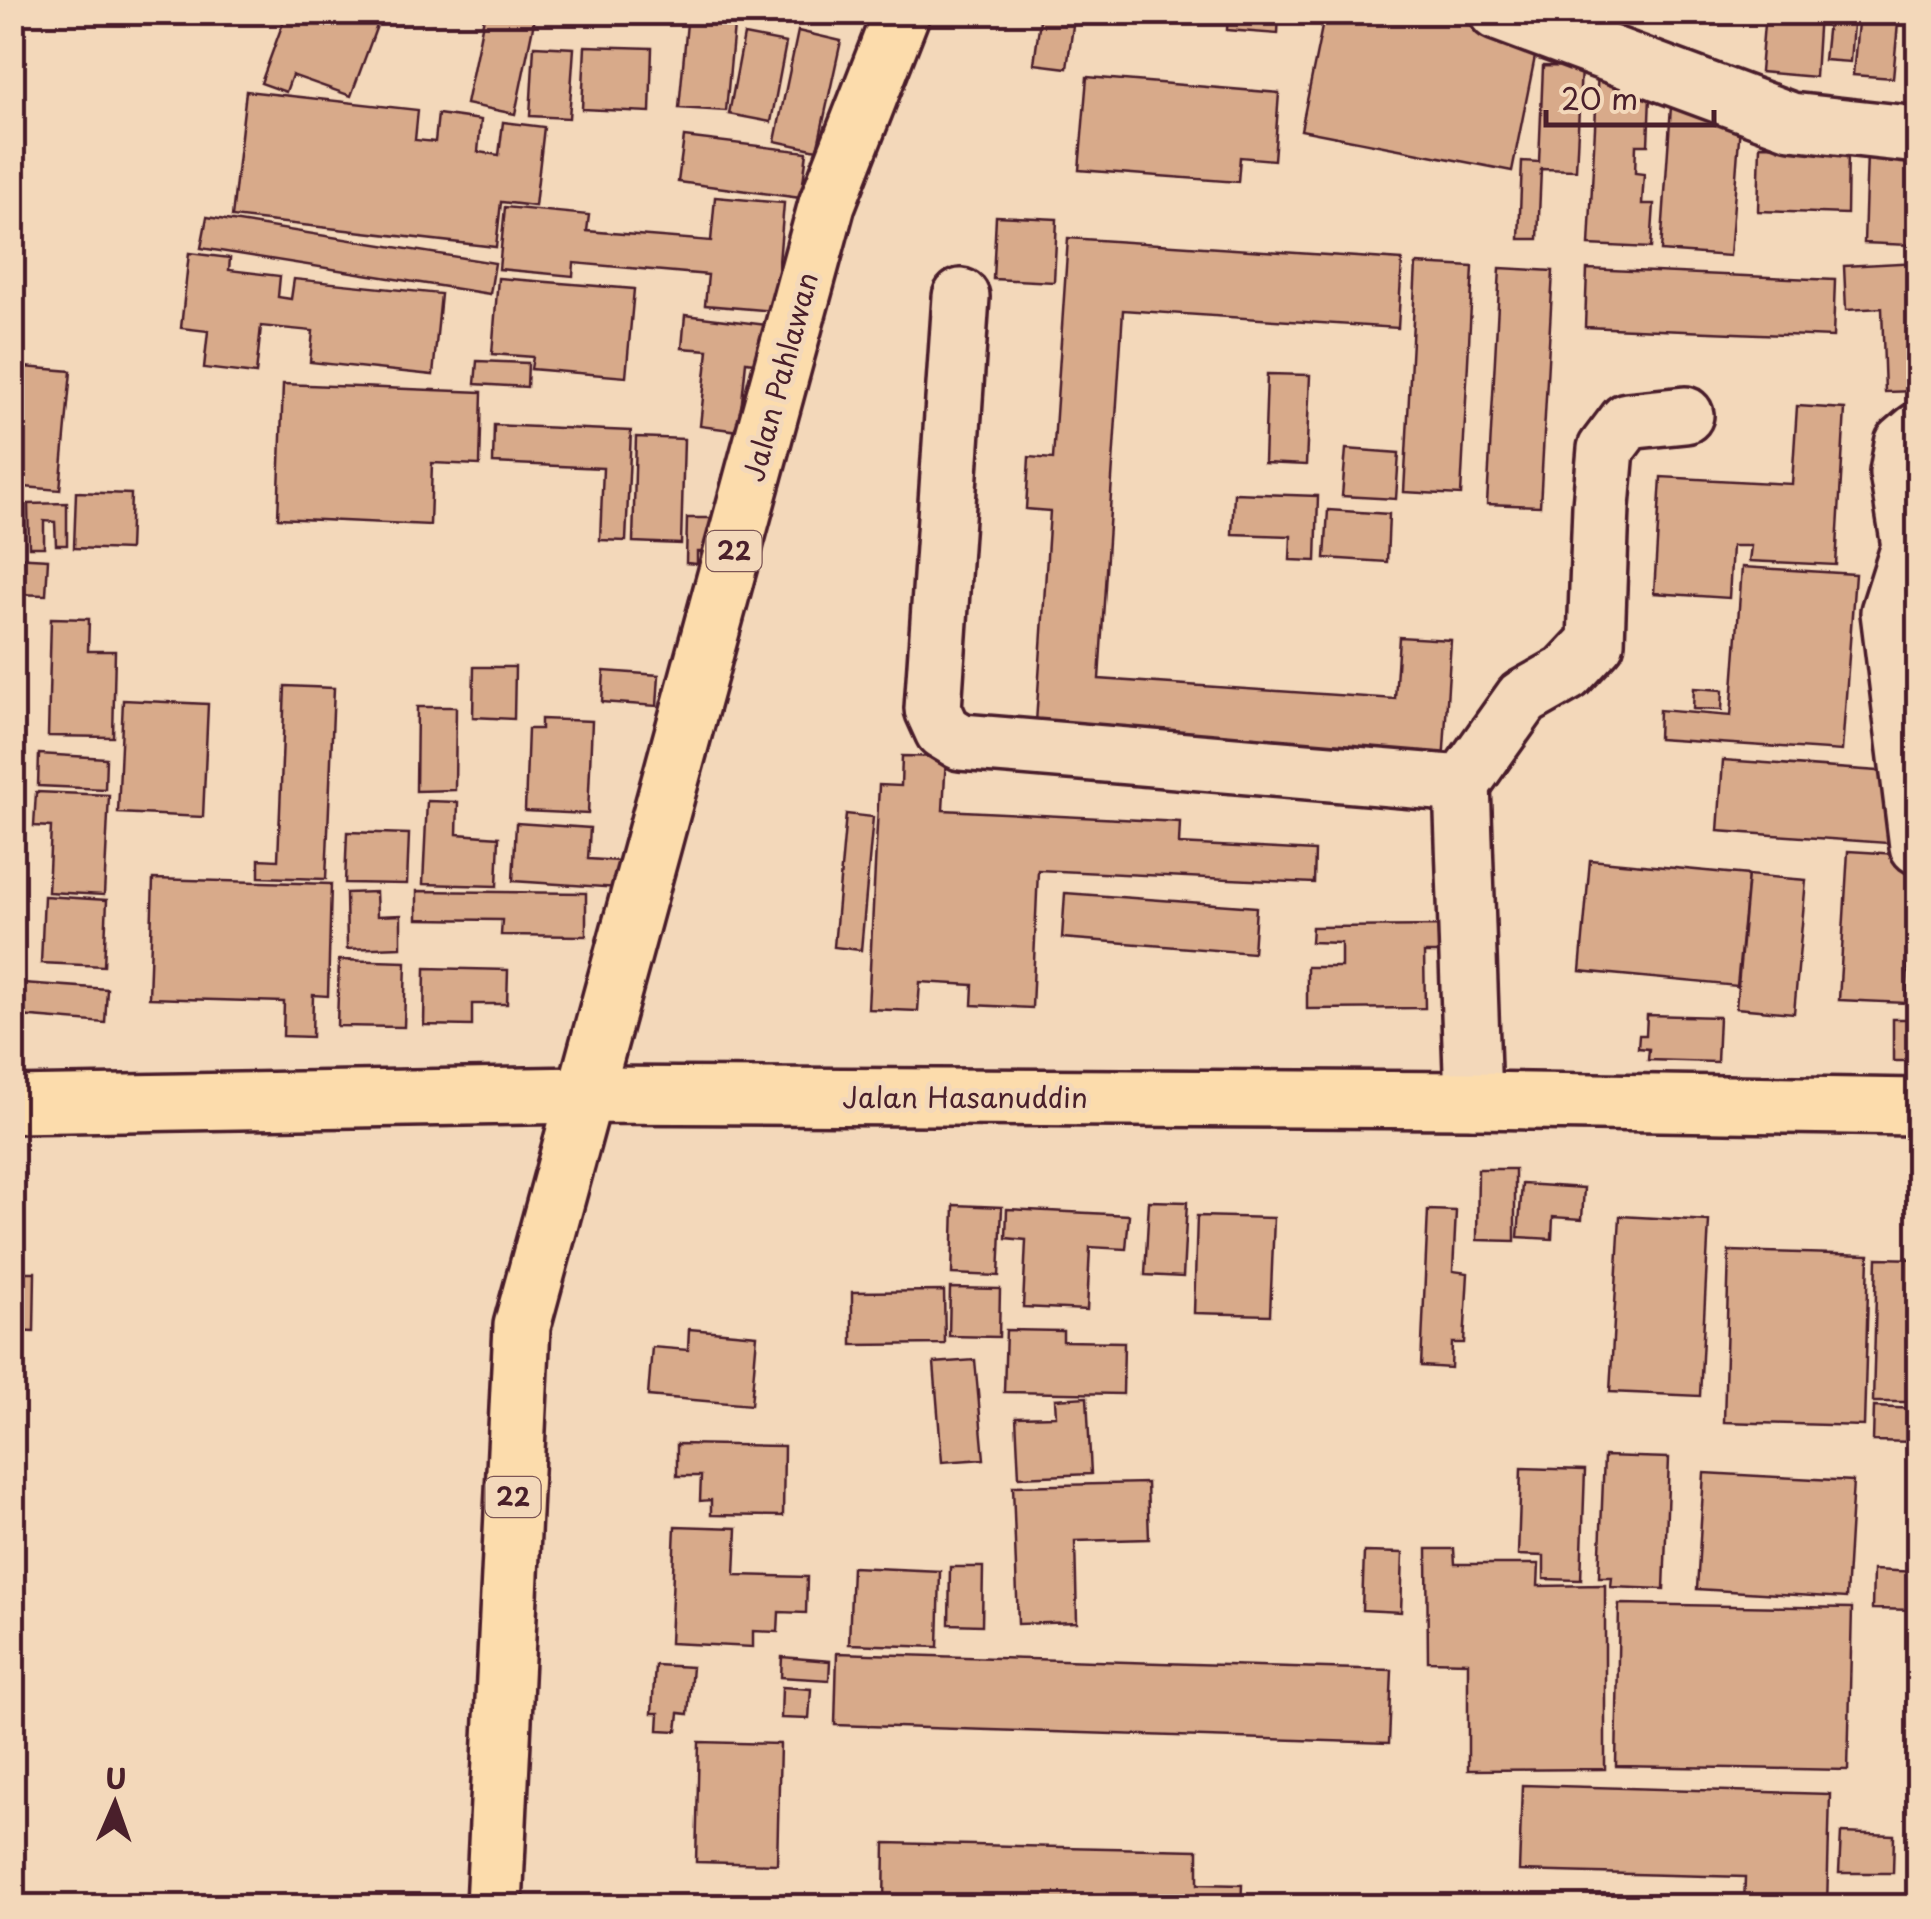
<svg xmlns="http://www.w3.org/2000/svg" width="1931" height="1919" viewBox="0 0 1931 1919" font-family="'Playpen Sans',sans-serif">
<rect width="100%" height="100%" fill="#f3d8ba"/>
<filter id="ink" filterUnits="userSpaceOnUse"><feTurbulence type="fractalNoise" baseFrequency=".01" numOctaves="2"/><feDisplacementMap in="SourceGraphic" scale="20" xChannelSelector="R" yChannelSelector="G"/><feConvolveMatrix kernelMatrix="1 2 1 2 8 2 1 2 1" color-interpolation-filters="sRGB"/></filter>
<g filter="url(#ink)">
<g fill="#d8aa8a" stroke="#4a1f2b" stroke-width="2.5">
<path d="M 287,12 L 382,12 L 351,96 L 292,75 L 286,92 L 261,83 Z"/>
<path d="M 485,12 L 536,12 L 515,114 L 466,104 Z"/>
<path d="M 688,12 L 735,15 L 726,111 L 679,108 Z"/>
<path d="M 1041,12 L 1075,12 L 1067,68 L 1034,64 Z"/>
<path d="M 1228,12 L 1279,12 L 1278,34 L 1227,30 Z"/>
<path d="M 1325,12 L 1438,12 L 1540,32 L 1512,171 L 1301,130 Z"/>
<path d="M 1765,12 L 1819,12 L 1815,77 L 1760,72 Z"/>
<path d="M 1829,12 L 1854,12 L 1850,62 L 1824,60 Z"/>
<path d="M 1859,12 L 1899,12 L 1893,78 L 1853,75 Z"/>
<path d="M 798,31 L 841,41 L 817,150 L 775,141 Z"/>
<path d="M 744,35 L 786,43 L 771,122 L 729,114 Z"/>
<path d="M 534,46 L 574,48 L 569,118 L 530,116 Z"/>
<path d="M 585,46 L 652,48 L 650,112 L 582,109 Z"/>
<path d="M 1543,66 L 1581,67 L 1576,170 L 1541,169 L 1538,239 L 1519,239 L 1522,161 L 1539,162 Z"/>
<path d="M 1598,69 L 1651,72 L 1648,145 L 1636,145 L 1635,173 L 1644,174 L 1642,204 L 1654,204 L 1651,248 L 1589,245 Z"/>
<path d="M 1087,77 L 1279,93 L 1274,160 L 1240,157 L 1238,182 L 1079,170 Z"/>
<path d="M 246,91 L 418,110 L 415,140 L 435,142 L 438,114 L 481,120 L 478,152 L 499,155 L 503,122 L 544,127 L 535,206 L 501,202 L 496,247 L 232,217 Z"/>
<path d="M 1671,106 L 1741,111 L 1730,256 L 1661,251 Z"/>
<path d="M 684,137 L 807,152 L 801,198 L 678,182 Z"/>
<path d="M 1760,145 L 1848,148 L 1847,214 L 1758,211 Z"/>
<path d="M 1867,153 L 1913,155 L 1910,245 L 1864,243 Z"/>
<path d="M 715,197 L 784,203 L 775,311 L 705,305 L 708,275 L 574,263 L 573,276 L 499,269 L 505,207 L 589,215 L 587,231 L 711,241 Z"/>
<path d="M 996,216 L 1057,219 L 1054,282 L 993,279 Z"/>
<path d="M 207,217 L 495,263 L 490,294 L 201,248 Z"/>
<path d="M 1068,238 L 1402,260 L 1398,328 L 1123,310 L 1099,679 L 1395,699 L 1399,637 L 1451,640 L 1443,764 L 1035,738 L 1050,511 L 1026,509 L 1029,457 L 1053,459 Z"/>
<path d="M 189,253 L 230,258 L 229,270 L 280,276 L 278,297 L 291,299 L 294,279 L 441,294 L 433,375 L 310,362 L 313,331 L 261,326 L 256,374 L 204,368 L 208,331 L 181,328 Z"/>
<path d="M 1918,262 L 1918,391 L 1885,392 L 1882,308 L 1846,310 L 1844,266 Z"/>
<path d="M 1416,264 L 1473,267 L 1461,495 L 1404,492 Z"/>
<path d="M 1500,268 L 1553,271 L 1540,506 L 1487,504 Z"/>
<path d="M 1587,269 L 1835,280 L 1833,337 L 1585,327 Z"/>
<path d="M 498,278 L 634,289 L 626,377 L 531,369 L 533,357 L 492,354 Z"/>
<path d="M 685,315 L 775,326 L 770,365 L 746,362 L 739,431 L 700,426 L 708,350 L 682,348 Z"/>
<path d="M 477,361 L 528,363 L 527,387 L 475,384 Z"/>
<path d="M 12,366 L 71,371 L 60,490 L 12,486 Z"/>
<path d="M 1267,374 L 1310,375 L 1306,465 L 1264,463 Z"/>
<path d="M 283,384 L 482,392 L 480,465 L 432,463 L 430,525 L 278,518 Z"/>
<path d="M 1797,406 L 1845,409 L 1836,565 L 1749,561 L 1751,546 L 1732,546 L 1729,598 L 1654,593 L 1661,477 L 1792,484 Z"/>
<path d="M 494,425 L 631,431 L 626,541 L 600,540 L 603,468 L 493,463 Z"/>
<path d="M 636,437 L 684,439 L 681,544 L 633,542 Z"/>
<path d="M 1346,449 L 1399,453 L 1396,499 L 1342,496 Z"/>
<path d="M 76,492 L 131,494 L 129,550 L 74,548 Z"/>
<path d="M 1234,493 L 1318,496 L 1316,561 L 1290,560 L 1291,536 L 1232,534 Z"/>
<path d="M 67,503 L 67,545 L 56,545 L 55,522 L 44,521 L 44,547 L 29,547 L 28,504 Z"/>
<path d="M 1328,510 L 1389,514 L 1387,562 L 1325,558 Z"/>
<path d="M 687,518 L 718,518 L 717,552 L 697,552 L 697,564 L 686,563 Z"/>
<path d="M 12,557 L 48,559 L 46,595 L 12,594 Z"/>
<path d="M 1742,567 L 1855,574 L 1842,751 L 1658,739 L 1659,710 L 1731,716 Z"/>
<path d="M 51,618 L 89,619 L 88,651 L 115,651 L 113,737 L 48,736 Z"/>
<path d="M 474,667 L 515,667 L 514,719 L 473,717 Z"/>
<path d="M 604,671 L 659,675 L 657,706 L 602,702 Z"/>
<path d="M 285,686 L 334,688 L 326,879 L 259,877 L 259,859 L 278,860 Z"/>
<path d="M 1694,688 L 1723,690 L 1722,710 L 1693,709 Z"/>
<path d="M 123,700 L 208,704 L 203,817 L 118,813 Z"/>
<path d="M 417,707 L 456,707 L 455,790 L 416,791 Z"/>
<path d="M 541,719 L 592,721 L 588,814 L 525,811 L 528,729 L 541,729 Z"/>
<path d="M 39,754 L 106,758 L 105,789 L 38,786 Z"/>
<path d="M 902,756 L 946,757 L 943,810 L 1180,822 L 1179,844 L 1315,851 L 1314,883 L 1038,870 L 1032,1008 L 972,1005 L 973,985 L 920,982 L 918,1011 L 868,1009 L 879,785 L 901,786 Z"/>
<path d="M 1723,760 L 1892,772 L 1887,843 L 1718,831 Z"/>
<path d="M 36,792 L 109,795 L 104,895 L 48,892 L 51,827 L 34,826 Z"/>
<path d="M 427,801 L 458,802 L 457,834 L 499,837 L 497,886 L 423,884 Z"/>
<path d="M 846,814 L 873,817 L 861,950 L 834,947 Z"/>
<path d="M 516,823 L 590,828 L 588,859 L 636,862 L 634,889 L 513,881 Z"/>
<path d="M 347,832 L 409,834 L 407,884 L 345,883 Z"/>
<path d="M 1848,851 L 1915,855 L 1906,1003 L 1839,1000 Z"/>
<path d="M 1590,860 L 1748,875 L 1737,986 L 1580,971 Z"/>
<path d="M 1748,875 L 1806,880 L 1794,1013 L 1736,1008 Z"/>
<path d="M 153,879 L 331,884 L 328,996 L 313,995 L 312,1037 L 283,1036 L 284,1002 L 149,998 Z"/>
<path d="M 417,891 L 586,893 L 586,936 L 501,935 L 502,920 L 417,919 Z"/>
<path d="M 376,892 L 377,916 L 401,915 L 401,947 L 347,949 L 346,893 Z"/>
<path d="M 1065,893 L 1256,907 L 1253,953 L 1062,938 Z"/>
<path d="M 44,896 L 107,900 L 104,966 L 41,963 Z"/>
<path d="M 1452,926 L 1452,953 L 1424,953 L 1425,1008 L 1307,1009 L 1307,967 L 1341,967 L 1341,943 L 1311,942 L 1312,927 Z"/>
<path d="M 339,960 L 406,962 L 404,1027 L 337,1026 Z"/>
<path d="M 425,968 L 508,970 L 507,1004 L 472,1004 L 472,1026 L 424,1025 Z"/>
<path d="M 23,983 L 107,989 L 105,1023 L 20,1016 Z"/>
<path d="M 1647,1015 L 1719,1017 L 1717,1062 L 1648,1060 L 1649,1049 L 1638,1048 L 1639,1035 L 1646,1035 Z"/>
<path d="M 1893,1019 L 1915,1019 L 1914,1061 L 1893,1061 Z"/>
<path d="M 1478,1169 L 1515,1169 L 1515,1241 L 1477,1240 Z"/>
<path d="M 1522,1184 L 1584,1188 L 1582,1219 L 1553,1217 L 1552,1239 L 1518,1237 Z"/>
<path d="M 1149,1201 L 1187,1202 L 1183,1277 L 1145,1275 Z"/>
<path d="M 954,1205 L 1002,1207 L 999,1276 L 952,1274 Z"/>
<path d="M 1007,1209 L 1129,1215 L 1126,1249 L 1090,1247 L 1087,1310 L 1023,1307 L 1026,1240 L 1006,1238 Z"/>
<path d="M 1428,1210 L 1456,1211 L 1453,1271 L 1468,1273 L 1464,1343 L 1452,1343 L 1451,1368 L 1421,1366 Z"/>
<path d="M 1197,1216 L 1274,1218 L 1270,1315 L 1194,1313 Z"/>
<path d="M 1620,1216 L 1709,1221 L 1700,1396 L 1610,1392 Z"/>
<path d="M 1729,1251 L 1869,1255 L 1864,1426 L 1724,1422 Z"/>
<path d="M 1877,1258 L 1918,1259 L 1918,1402 L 1873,1402 Z"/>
<path d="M 12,1272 L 35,1272 L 34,1332 L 12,1331 Z"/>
<path d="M 950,1288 L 1000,1289 L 999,1337 L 949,1336 Z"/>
<path d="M 944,1291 L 945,1344 L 852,1345 L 852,1292 Z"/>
<path d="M 689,1329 L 757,1335 L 751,1405 L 648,1396 L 652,1347 L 688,1350 Z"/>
<path d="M 1006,1330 L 1063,1331 L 1063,1341 L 1124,1342 L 1123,1394 L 1004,1392 Z"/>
<path d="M 975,1360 L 984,1459 L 942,1462 L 934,1363 Z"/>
<path d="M 1087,1397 L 1091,1474 L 1019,1477 L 1016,1417 L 1056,1416 L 1055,1399 Z"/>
<path d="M 1874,1407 L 1917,1409 L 1916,1442 L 1873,1441 Z"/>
<path d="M 677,1444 L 784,1446 L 783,1516 L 711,1515 L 711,1500 L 700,1501 L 701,1476 L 677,1476 Z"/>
<path d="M 1604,1456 L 1669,1458 L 1664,1589 L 1611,1587 L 1612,1577 L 1599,1577 Z"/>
<path d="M 1521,1468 L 1585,1470 L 1581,1580 L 1544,1579 L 1544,1556 L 1518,1555 Z"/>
<path d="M 1704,1473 L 1853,1481 L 1846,1598 L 1697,1589 Z"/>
<path d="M 1147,1483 L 1149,1539 L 1075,1541 L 1077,1622 L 1018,1624 L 1013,1486 Z"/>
<path d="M 675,1526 L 737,1528 L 735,1575 L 807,1577 L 806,1613 L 779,1612 L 778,1632 L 753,1631 L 753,1647 L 670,1643 Z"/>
<path d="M 1427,1549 L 1454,1549 L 1455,1564 L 1539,1564 L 1538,1586 L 1605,1585 L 1605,1769 L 1468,1770 L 1468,1662 L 1428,1661 Z"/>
<path d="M 1364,1552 L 1403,1553 L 1401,1612 L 1362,1610 Z"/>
<path d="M 852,1567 L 940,1571 L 938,1647 L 849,1644 Z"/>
<path d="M 950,1567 L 983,1567 L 982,1625 L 949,1624 Z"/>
<path d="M 1873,1570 L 1918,1572 L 1918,1610 L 1872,1609 Z"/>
<path d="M 1619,1604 L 1852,1608 L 1848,1770 L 1616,1766 Z"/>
<path d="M 837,1653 L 1392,1670 L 1389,1743 L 835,1725 Z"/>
<path d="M 782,1657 L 830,1661 L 829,1680 L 781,1677 Z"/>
<path d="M 655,1665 L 692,1667 L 688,1714 L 679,1713 L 677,1731 L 658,1730 L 659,1713 L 652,1713 Z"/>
<path d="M 782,1687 L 811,1689 L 809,1719 L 781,1718 Z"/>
<path d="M 699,1742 L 780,1744 L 777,1864 L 696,1862 Z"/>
<path d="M 1522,1785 L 1830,1794 L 1827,1906 L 1744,1906 L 1745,1877 L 1519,1871 Z"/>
<path d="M 1841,1833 L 1894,1835 L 1893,1873 L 1839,1873 Z"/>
<path d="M 885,1843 L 1198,1850 L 1198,1884 L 1242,1885 L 1241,1906 L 884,1906 Z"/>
</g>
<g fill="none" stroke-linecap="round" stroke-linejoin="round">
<defs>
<g id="minor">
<path d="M 1497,12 L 1791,121 L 1918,135"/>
<path d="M 961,297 L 933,709 L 943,731 L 961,742 L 1462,784 L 1473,1100"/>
<path d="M 1918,431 L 1903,444 L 1898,473 L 1910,546 L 1889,612 L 1918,846"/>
<path d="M 1462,784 L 1523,698 L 1567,673 L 1596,642 L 1601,506 L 1606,449 L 1627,421 L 1685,415"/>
</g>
<path id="major" d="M 12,1105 L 585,1095 L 1473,1100 L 1918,1107"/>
<path id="highway" d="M 494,1906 L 522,1326 L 827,204 L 902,12"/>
</defs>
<use href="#minor" stroke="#4a1f2b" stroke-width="62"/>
<use href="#major" stroke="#4a1f2b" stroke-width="62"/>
<use href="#highway" stroke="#4a1f2b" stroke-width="62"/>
<use href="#minor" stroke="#f3d8ba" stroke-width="55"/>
<use href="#major" stroke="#fcdcac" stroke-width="55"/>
<use href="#highway" stroke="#fcdcac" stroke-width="55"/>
</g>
</g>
<g text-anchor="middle" stroke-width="10" stroke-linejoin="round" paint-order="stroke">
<g fill="#f3d8ba" stroke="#7d5656" stroke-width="2.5">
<rect x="706.5" y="531" width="55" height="40" rx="8"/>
<rect x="485.5" y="1477" width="55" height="40" rx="8"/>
</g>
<g font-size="25" font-weight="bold" fill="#4a1f2b">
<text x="734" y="560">22</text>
<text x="513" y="1506">22</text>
</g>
<g font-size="28" fill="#4a1f2b" stroke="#f3d8ba">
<text transform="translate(781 377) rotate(-75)" y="10">Jalan Pahlawan</text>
<text x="965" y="1108">Jalan Hasanuddin</text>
</g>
</g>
<rect width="1931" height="1919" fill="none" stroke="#f3d8ba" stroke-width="50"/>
<rect x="25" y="25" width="1881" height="1869" fill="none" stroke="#4a1f2b" stroke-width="4" filter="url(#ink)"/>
<g transform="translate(115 1804) rotate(2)" stroke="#f3d8ba" stroke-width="8" paint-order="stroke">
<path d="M0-8L18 38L0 25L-18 38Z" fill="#4a1f2b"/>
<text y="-15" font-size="28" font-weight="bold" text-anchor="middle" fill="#4a1f2b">U</text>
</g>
<path d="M1546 110v15h168v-15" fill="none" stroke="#4a1f2b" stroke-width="5"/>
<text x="1561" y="110" font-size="30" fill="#4a1f2b" stroke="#f3d8ba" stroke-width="8" paint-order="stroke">20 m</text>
</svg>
